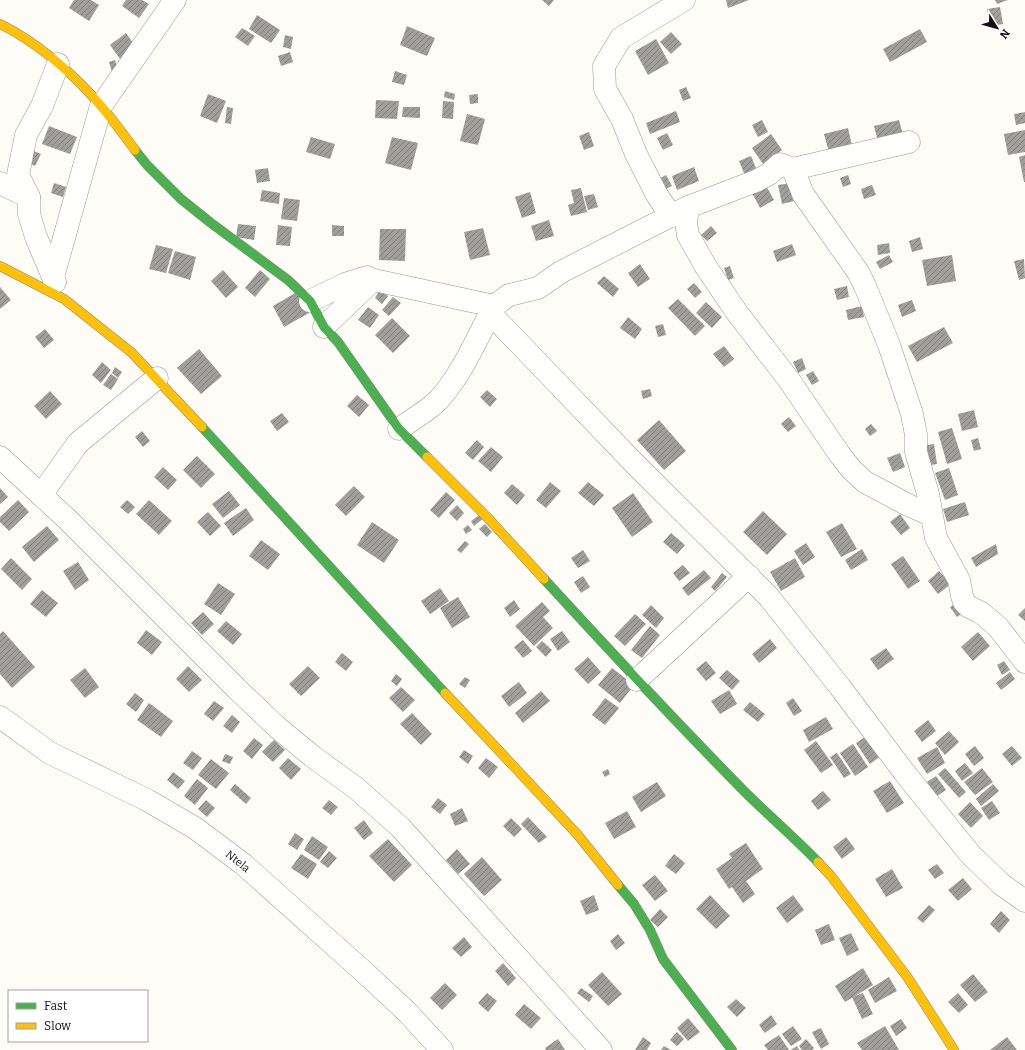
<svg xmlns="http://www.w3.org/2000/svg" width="1025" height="1050" viewBox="0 0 1025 1050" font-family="Bitter,serif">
<defs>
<pattern id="building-hatch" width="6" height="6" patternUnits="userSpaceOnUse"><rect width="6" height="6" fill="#a19f9c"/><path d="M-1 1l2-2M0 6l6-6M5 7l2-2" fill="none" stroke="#82807e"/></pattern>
</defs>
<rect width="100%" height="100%" fill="#fdfcf7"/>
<g fill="url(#building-hatch)">
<path d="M 74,0 L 91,0 L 99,5 L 89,21 L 69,8 Z"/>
<path d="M 126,0 L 142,0 L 149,4 L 139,18 L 122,6 Z"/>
<path d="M 542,0 L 554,0 L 549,6 Z"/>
<path d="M 726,0 L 749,0 L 728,8 Z"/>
<path d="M 995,0 L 1008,0 L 997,4 Z"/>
<path d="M 1000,7 L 1003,24 L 990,26 L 987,9 Z"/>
<path d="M 257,15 L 280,30 L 271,43 L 249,29 Z"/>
<path d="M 407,26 L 435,38 L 427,56 L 400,45 Z"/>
<path d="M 242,28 L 255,36 L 248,46 L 235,37 Z"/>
<path d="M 920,29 L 927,42 L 890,62 L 883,49 Z"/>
<path d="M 671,32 L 682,44 L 671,54 L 660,42 Z"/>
<path d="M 126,33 L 136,47 L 120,59 L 110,45 Z"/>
<path d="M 285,35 L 293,37 L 291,49 L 283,47 Z"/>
<path d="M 656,39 L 669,63 L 648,75 L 635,51 Z"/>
<path d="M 290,52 L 293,62 L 281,66 L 278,56 Z"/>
<path d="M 115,60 L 118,70 L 112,72 L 109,62 Z"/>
<path d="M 395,71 L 407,75 L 404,85 L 392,82 Z"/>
<path d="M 686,87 L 691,98 L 683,101 L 679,90 Z"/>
<path d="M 445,91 L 455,94 L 454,100 L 444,97 Z"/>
<path d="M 208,94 L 226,101 L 217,123 L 200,116 Z"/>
<path d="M 478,94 L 478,103 L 470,104 L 469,95 Z"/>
<path d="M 376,100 L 399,101 L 397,119 L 375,118 Z"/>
<path d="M 443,101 L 454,102 L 453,119 L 442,118 Z"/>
<path d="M 227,107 L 233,108 L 231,124 L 225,123 Z"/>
<path d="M 403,107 L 420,107 L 420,118 L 402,117 Z"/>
<path d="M 676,111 L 680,122 L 650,134 L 646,123 Z"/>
<path d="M 1025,112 L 1025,123 L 1016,125 L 1014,114 Z"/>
<path d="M 467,114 L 485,119 L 478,145 L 460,141 Z"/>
<path d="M 762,120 L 768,132 L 758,137 L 752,125 Z"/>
<path d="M 899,120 L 903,135 L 878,141 L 874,126 Z"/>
<path d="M 49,126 L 77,137 L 70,154 L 42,144 Z"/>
<path d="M 848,128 L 853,150 L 830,156 L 824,134 Z"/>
<path d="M 1025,130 L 1025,152 L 1008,155 L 1004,134 Z"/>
<path d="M 589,132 L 594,146 L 584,150 L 579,136 Z"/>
<path d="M 667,133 L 673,145 L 663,150 L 657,138 Z"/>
<path d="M 771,134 L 782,150 L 763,164 L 752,148 Z"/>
<path d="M 311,137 L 335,144 L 330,159 L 306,152 Z"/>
<path d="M 392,137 L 418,143 L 411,170 L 385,163 Z"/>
<path d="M 29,149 L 41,154 L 35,166 L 24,161 Z"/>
<path d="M 1025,155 L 1025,182 L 1024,182 L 1019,157 Z"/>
<path d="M 751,156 L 758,173 L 746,178 L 739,161 Z"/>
<path d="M 694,167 L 699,181 L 677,190 L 672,176 Z"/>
<path d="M 268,168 L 270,181 L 257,183 L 255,170 Z"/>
<path d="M 666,175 L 672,186 L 664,190 L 659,179 Z"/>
<path d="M 848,175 L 851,184 L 843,187 L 840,178 Z"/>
<path d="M 54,183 L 66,187 L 63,197 L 51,193 Z"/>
<path d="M 791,183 L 794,201 L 782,204 L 778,185 Z"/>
<path d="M 765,184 L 774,200 L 760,208 L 751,191 Z"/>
<path d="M 872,185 L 876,195 L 864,199 L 861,189 Z"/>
<path d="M 581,188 L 587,212 L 571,216 L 568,205 L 574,203 L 571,190 Z"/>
<path d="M 262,190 L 280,193 L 279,204 L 260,201 Z"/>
<path d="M 530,192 L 536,213 L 522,218 L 515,197 Z"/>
<path d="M 594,194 L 598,207 L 588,210 L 584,196 Z"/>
<path d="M 284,198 L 300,200 L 297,221 L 281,219 Z"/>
<path d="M 549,220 L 554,236 L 536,241 L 531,226 Z"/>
<path d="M 238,224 L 256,226 L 254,240 L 236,237 Z"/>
<path d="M 278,225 L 292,227 L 290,246 L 276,245 Z"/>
<path d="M 332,225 L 344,226 L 344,236 L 332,236 Z"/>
<path d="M 711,226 L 717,233 L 707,241 L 701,235 Z"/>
<path d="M 483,228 L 490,255 L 470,260 L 464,232 Z"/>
<path d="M 380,229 L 406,229 L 405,261 L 379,260 Z"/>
<path d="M 920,237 L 923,249 L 912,252 L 909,241 Z"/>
<path d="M 889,243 L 890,253 L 878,255 L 877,245 Z"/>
<path d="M 792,244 L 796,255 L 777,262 L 773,251 Z"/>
<path d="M 156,245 L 173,249 L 166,273 L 149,269 Z"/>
<path d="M 175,251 L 196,257 L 190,280 L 168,273 Z"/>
<path d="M 889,255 L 893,262 L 880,269 L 876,262 Z"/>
<path d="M 952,255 L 956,281 L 927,286 L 922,260 Z"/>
<path d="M 1024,259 L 1025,278 L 1019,280 L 1014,261 Z"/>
<path d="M 640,264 L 650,279 L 638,287 L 628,273 Z"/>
<path d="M 730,266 L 734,278 L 728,280 L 724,268 Z"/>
<path d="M 223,270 L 238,287 L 226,298 L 211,281 Z"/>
<path d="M 260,270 L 270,279 L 255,297 L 245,288 Z"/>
<path d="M 604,276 L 619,289 L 613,297 L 597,283 Z"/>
<path d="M 694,283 L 702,292 L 695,298 L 687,289 Z"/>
<path d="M 847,286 L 849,297 L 837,300 L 834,289 Z"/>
<path d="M 0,287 L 11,300 L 0,309 Z"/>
<path d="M 380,290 L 388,296 L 382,304 L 375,298 Z"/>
<path d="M 297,292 L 309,313 L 284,327 L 273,306 Z"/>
<path d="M 393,297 L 401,303 L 389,316 L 382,310 Z"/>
<path d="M 678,299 L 705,326 L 695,336 L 668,308 Z"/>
<path d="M 912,300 L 916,311 L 902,317 L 898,305 Z"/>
<path d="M 706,302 L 722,317 L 712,328 L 696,313 Z"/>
<path d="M 862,306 L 864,317 L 848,320 L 846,310 Z"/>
<path d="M 368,307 L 379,315 L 370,328 L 358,320 Z"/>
<path d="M 628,317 L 642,329 L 635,339 L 620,328 Z"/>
<path d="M 392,318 L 410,336 L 393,353 L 375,335 Z"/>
<path d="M 663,324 L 666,335 L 658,337 L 655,326 Z"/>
<path d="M 944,327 L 953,343 L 917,362 L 908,346 Z"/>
<path d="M 45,329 L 54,340 L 44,348 L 35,337 Z"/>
<path d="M 724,346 L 734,359 L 724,367 L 713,354 Z"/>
<path d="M 199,349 L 222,376 L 201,394 L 177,368 Z"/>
<path d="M 802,358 L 806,369 L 798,373 L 793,362 Z"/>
<path d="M 102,362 L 111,370 L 101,383 L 92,375 Z"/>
<path d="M 115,367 L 122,372 L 118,378 L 112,373 Z"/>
<path d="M 813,371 L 819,381 L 812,385 L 806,375 Z"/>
<path d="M 111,374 L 118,379 L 111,390 L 103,385 Z"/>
<path d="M 650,389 L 652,396 L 643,399 L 641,391 Z"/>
<path d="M 487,390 L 497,399 L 490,407 L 480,397 Z"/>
<path d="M 50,391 L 62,404 L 46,419 L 34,406 Z"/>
<path d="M 357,395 L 369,405 L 359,417 L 347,406 Z"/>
<path d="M 974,410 L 978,427 L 962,431 L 958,414 Z"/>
<path d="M 282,413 L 289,422 L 277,431 L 270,421 Z"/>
<path d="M 789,417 L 796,426 L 788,432 L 781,424 Z"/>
<path d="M 659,420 L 686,451 L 664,470 L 637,440 Z"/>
<path d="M 871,424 L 877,431 L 870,436 L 865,429 Z"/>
<path d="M 952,428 L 962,459 L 947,464 L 938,432 Z"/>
<path d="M 142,431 L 150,441 L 143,447 L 135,437 Z"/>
<path d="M 978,438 L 981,449 L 974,451 L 971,440 Z"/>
<path d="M 477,440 L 484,447 L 473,460 L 465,453 Z"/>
<path d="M 934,444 L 937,464 L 924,466 L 921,446 Z"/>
<path d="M 491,447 L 503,457 L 491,472 L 478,461 Z"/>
<path d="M 900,453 L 905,467 L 893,472 L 887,458 Z"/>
<path d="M 197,456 L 215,474 L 201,488 L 183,470 Z"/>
<path d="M 163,467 L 177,480 L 168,490 L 154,477 Z"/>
<path d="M 949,468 L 958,495 L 945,500 L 935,473 Z"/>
<path d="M 550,482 L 561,491 L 546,508 L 536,500 Z"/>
<path d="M 588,482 L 604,495 L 594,506 L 578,493 Z"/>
<path d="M 512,484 L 525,495 L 517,505 L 504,493 Z"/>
<path d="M 354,486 L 365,497 L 346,516 L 335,505 Z"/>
<path d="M 0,488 L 8,497 L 0,504 Z"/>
<path d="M 229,491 L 240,505 L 223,518 L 212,504 Z"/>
<path d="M 446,492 L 455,500 L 439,518 L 430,510 Z"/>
<path d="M 633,493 L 653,522 L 632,537 L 612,508 Z"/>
<path d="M 18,500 L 29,512 L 9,531 L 0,522 L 0,517 Z"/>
<path d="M 127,500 L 135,507 L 128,514 L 120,507 Z"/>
<path d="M 149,500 L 172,521 L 159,535 L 136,514 Z"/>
<path d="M 965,502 L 969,515 L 947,522 L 943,509 Z"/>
<path d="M 457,505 L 464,513 L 457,521 L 449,513 Z"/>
<path d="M 246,508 L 254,520 L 233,536 L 224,523 Z"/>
<path d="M 763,511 L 787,534 L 767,555 L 743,532 Z"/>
<path d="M 208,512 L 221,526 L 210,536 L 197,522 Z"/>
<path d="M 481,514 L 484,518 L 474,526 L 471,521 Z"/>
<path d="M 900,514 L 910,528 L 901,535 L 890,522 Z"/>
<path d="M 372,522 L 399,540 L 384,563 L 357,545 Z"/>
<path d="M 842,523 L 857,549 L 841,557 L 826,532 Z"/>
<path d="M 485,524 L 492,532 L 487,537 L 479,529 Z"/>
<path d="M 468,525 L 472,530 L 466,534 L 463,529 Z"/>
<path d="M 47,526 L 59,540 L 34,562 L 22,547 Z"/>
<path d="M 671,533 L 685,545 L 677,554 L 663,542 Z"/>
<path d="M 261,540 L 280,554 L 268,570 L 249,556 Z"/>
<path d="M 465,541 L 469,544 L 461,553 L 457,550 Z"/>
<path d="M 806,543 L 815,557 L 803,565 L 794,551 Z"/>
<path d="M 996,544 L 998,554 L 976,567 L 971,558 Z"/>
<path d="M 862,549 L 868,560 L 851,570 L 845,560 Z"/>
<path d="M 583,550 L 590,561 L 578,568 L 571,558 Z"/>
<path d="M 903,556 L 920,581 L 908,589 L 891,564 Z"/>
<path d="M 11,558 L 32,579 L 22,590 L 1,569 Z"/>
<path d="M 795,558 L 805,577 L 781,591 L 770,572 Z"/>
<path d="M 78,562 L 89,580 L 75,590 L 63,571 Z"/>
<path d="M 683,565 L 690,573 L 679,581 L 673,573 Z"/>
<path d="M 704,570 L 711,578 L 688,596 L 682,588 Z"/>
<path d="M 939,571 L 951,584 L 938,594 L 928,581 Z"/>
<path d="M 722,573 L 727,577 L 715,591 L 711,587 Z"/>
<path d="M 583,576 L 590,587 L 581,593 L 574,582 Z"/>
<path d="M 218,583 L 235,594 L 221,615 L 204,604 Z"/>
<path d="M 440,588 L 449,601 L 430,614 L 421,601 Z"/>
<path d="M 42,590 L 58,603 L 46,617 L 30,604 Z"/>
<path d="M 458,597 L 470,617 L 452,628 L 440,608 Z"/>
<path d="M 514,600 L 520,609 L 510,617 L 504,608 Z"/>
<path d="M 959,601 L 966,611 L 957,617 L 950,607 Z"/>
<path d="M 542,602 L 550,611 L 543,617 L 553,628 L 534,646 L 515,626 Z"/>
<path d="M 651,605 L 664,618 L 656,628 L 642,615 Z"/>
<path d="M 1025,608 L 1025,621 L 1018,615 Z"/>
<path d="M 203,612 L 214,624 L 202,635 L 191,623 Z"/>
<path d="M 635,614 L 646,624 L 625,646 L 614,636 Z"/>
<path d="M 226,621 L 242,634 L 233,645 L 217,631 Z"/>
<path d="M 650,626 L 660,635 L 642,658 L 631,650 Z"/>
<path d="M 146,630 L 162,642 L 152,655 L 137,643 Z"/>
<path d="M 3,631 L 35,667 L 12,688 L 0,674 L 0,634 Z"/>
<path d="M 562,631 L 570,642 L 558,651 L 550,639 Z"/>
<path d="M 978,632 L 990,646 L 973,661 L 961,647 Z"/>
<path d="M 770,639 L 777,648 L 759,663 L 752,654 Z"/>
<path d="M 523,640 L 532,651 L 523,658 L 514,647 Z"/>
<path d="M 542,641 L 552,650 L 546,657 L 536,647 Z"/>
<path d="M 886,648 L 894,659 L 878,670 L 870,659 Z"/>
<path d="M 342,653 L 353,662 L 346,671 L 335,662 Z"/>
<path d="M 588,657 L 601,672 L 588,684 L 574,669 Z"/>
<path d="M 706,661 L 716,673 L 706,681 L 696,669 Z"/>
<path d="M 1004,661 L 1010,670 L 1002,675 L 997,665 Z"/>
<path d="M 188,666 L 202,680 L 189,692 L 176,679 Z"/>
<path d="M 308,666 L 320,678 L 301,696 L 289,684 Z"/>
<path d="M 85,668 L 99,687 L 85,698 L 70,680 Z"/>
<path d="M 612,668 L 634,685 L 620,703 L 598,685 Z"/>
<path d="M 727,670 L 740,681 L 732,690 L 719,678 Z"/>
<path d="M 1010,672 L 1015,679 L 1001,690 L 996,683 Z"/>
<path d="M 396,674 L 402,679 L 397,686 L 391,681 Z"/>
<path d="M 465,677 L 470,680 L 465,688 L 459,684 Z"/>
<path d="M 519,682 L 527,693 L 509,707 L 501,696 Z"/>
<path d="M 401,687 L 415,700 L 403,712 L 389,698 Z"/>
<path d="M 729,690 L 737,704 L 720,714 L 711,701 Z"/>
<path d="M 541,691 L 550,701 L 523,723 L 515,713 Z"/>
<path d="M 135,693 L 144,700 L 136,712 L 126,704 Z"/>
<path d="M 605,698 L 619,708 L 605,725 L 592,715 Z"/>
<path d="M 793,698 L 802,711 L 794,716 L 786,703 Z"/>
<path d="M 214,701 L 224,708 L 213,721 L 204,714 Z"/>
<path d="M 750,702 L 765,714 L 758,722 L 743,710 Z"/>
<path d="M 149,703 L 173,721 L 161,737 L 137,720 Z"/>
<path d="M 412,713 L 432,734 L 421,745 L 400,724 Z"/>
<path d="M 232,715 L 240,722 L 232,733 L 223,726 Z"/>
<path d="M 826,717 L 833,729 L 809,742 L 803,730 Z"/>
<path d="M 928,720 L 936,731 L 922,742 L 914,731 Z"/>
<path d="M 949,731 L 959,742 L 945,755 L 935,743 Z"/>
<path d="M 868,735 L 881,756 L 870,764 L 856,743 Z"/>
<path d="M 254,738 L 263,745 L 252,759 L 243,751 Z"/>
<path d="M 274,740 L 285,750 L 273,762 L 262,752 Z"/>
<path d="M 816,741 L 833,765 L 821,773 L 804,750 Z"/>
<path d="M 853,744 L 868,767 L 855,776 L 840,753 Z"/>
<path d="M 975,746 L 984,758 L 974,766 L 965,754 Z"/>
<path d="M 1012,746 L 1022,758 L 1012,766 L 1002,754 Z"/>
<path d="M 937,747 L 945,763 L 927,774 L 917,758 Z"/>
<path d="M 464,750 L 473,756 L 468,764 L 459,757 Z"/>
<path d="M 192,751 L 202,758 L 193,770 L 183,763 Z"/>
<path d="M 837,753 L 851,774 L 844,778 L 830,757 Z"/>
<path d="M 225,754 L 233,757 L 230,764 L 222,761 Z"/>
<path d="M 288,758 L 301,769 L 291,780 L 279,768 Z"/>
<path d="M 486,758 L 498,767 L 489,778 L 478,768 Z"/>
<path d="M 211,759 L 229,773 L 216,789 L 198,775 Z"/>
<path d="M 965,763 L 973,773 L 962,781 L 955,771 Z"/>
<path d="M 945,768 L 966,792 L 959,798 L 938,774 Z"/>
<path d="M 982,768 L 993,782 L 975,795 L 964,782 Z"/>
<path d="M 608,769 L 610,774 L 605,777 L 602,772 Z"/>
<path d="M 173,772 L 185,781 L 178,789 L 167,780 Z"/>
<path d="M 936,776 L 946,790 L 937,796 L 927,782 Z"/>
<path d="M 197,779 L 208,788 L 195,805 L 184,796 Z"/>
<path d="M 890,781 L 904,803 L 887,813 L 873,791 Z"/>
<path d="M 657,782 L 666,796 L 641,812 L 632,797 Z"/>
<path d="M 235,784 L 251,798 L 246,804 L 230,790 Z"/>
<path d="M 993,784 L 999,791 L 981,806 L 976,799 Z"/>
<path d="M 823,791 L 831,800 L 818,810 L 811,801 Z"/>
<path d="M 438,798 L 447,805 L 440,814 L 431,807 Z"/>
<path d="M 206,800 L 215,808 L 207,817 L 198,809 Z"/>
<path d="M 329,800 L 338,807 L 331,815 L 322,808 Z"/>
<path d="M 992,801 L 1000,813 L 989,820 L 981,808 Z"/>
<path d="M 970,802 L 983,816 L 971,828 L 958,814 Z"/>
<path d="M 462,808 L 468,821 L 455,826 L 450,814 Z"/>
<path d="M 627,811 L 636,827 L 614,839 L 605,823 Z"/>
<path d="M 528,817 L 547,837 L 539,843 L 521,824 Z"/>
<path d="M 511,818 L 522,829 L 514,837 L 503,826 Z"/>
<path d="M 364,820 L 373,833 L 364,840 L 354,828 Z"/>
<path d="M 295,833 L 304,839 L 297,850 L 288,844 Z"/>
<path d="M 312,836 L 328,847 L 319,860 L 304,850 Z"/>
<path d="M 846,837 L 855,849 L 842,859 L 833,847 Z"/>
<path d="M 388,839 L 412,865 L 394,882 L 369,856 Z"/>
<path d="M 746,843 L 763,869 L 746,881 L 755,894 L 743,903 L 732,887 L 729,889 L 716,869 L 732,858 L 729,854 Z"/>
<path d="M 457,849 L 470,864 L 458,874 L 446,860 Z"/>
<path d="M 329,851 L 337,858 L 328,868 L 320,862 Z"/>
<path d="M 301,854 L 317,864 L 308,879 L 291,868 Z"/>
<path d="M 674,854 L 685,863 L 676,874 L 665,866 Z"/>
<path d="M 482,857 L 502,880 L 484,896 L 464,874 Z"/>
<path d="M 937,864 L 944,873 L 935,879 L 928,870 Z"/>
<path d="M 892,869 L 903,888 L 886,897 L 875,879 Z"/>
<path d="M 655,875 L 668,891 L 655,901 L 642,885 Z"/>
<path d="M 963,878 L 972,889 L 958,901 L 948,890 Z"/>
<path d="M 594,895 L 599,910 L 586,915 L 580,901 Z"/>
<path d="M 710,895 L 730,916 L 716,929 L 696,909 Z"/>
<path d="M 793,895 L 804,910 L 787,923 L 776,908 Z"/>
<path d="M 929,905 L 935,910 L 923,923 L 917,918 Z"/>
<path d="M 660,909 L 668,917 L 658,927 L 650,920 Z"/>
<path d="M 1001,911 L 1010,920 L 999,933 L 990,924 Z"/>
<path d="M 829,924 L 835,940 L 821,945 L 815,930 Z"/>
<path d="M 851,933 L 859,950 L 847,956 L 839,938 Z"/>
<path d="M 618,934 L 625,943 L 616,950 L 610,941 Z"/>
<path d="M 464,937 L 472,947 L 461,957 L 452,948 Z"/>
<path d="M 503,963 L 516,978 L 508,986 L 495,971 Z"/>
<path d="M 863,968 L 873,985 L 845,1002 L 835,986 Z"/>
<path d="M 602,972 L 622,994 L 608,1006 L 588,985 Z"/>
<path d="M 973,974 L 988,992 L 975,1002 L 960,985 Z"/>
<path d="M 889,977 L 897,991 L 875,1003 L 868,990 Z"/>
<path d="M 445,983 L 457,995 L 442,1010 L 430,998 Z"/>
<path d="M 581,988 L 593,996 L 589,1002 L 577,993 Z"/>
<path d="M 487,993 L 497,1001 L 488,1012 L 478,1003 Z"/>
<path d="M 863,993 L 873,1014 L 862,1019 L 852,997 Z"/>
<path d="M 958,993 L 968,1005 L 959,1013 L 948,1002 Z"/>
<path d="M 736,999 L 746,1008 L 737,1017 L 727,1007 Z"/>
<path d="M 524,1004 L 541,1018 L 531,1029 L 515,1015 Z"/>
<path d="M 771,1015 L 777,1024 L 765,1033 L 759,1025 Z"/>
<path d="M 688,1018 L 700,1032 L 688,1041 L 677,1028 Z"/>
<path d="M 901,1019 L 907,1028 L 896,1036 L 890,1026 Z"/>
<path d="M 793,1026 L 802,1039 L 791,1046 L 782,1034 Z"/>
<path d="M 885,1026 L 899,1050 L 862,1050 L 857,1043 Z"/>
<path d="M 821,1028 L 829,1044 L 821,1049 L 812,1032 Z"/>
<path d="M 677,1032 L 684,1039 L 677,1046 L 670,1040 Z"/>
<path d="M 779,1035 L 789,1050 L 768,1050 L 764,1045 Z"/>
<path d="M 643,1037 L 651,1043 L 647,1050 L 635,1050 Z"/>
<path d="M 1007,1037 L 1017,1050 L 990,1050 Z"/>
<path d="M 558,1039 L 565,1050 L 546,1050 L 545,1048 Z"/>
<path d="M 806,1039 L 814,1048 L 812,1050 L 802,1050 L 799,1046 Z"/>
<path d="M 664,1046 L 671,1050 L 661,1050 Z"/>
<path d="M 797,1046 L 799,1050 L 791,1050 Z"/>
</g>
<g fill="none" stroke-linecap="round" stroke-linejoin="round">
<defs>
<g id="street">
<path d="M 793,169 L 909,142"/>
<path d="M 0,183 L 29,197"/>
<path d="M 688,207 L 686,223 L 688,235 L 706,267 L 738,314 L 789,380 L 840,455 L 852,470 L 865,482 L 908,505 L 931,515"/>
<path d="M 671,216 L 657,195 L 636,154 L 622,119 L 605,89 L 604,66 L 621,38 L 684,0"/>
<path d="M 53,277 L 101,106 L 175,0"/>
<path d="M 55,282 L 36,237 L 29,214 L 29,197 L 18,175 L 26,135 L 42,106 L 58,64"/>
<path d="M 310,301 L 345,284 L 367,277 L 374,280 L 494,306"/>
<path d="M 490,313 L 634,463 L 769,597 L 840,687 L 904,772 L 970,854 L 1001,884 L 1025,901"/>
<path d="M 324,327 L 373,280"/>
<path d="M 399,429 C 410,421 422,414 432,406 C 458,384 478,336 494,306 L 509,295 L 538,288 L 561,272 L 688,207 L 756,181 L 769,174 L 780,164 L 793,169 L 803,194 L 858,272 L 865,286 L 889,345 L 912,414 L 916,435 L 916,452 L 928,494 L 936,538 L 959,580 L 962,596 L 964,602 L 969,607 L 980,612 L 998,627 L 1025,662"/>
<path d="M 0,457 L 67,519 L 237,689 L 278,728 L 312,756 L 356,788 L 400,827 L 601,1050"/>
<path d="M 41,495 L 78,443 L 157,378"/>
<path d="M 637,680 L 749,576"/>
<path d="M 0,717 L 50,753 L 147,800 L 195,828 L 243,864 L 363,971 L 406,1011 L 442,1050"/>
</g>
<g id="fast">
<path d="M 135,150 L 147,165 L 181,199 L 211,223 L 288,280 L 310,301 L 324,327 L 338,342 L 399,429 L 427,457"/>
<path d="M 202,427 L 445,693"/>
<path d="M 544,579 C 610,651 676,722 744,791 C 768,815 794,837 818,862"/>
<path d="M 618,885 L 634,904 L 650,930 L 663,959 L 732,1050"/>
</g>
<g id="slow">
<path d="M 0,24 C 37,42 75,75 101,106 C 113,120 124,135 135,150"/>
<path d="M 0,266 L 64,299 L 131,352 L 202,427"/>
<path d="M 427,457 L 487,517 L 544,579"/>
<path d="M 445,693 L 577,834 L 618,885"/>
<path d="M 818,862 L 831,876 L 908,978 L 954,1050"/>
</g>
</defs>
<use href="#street" stroke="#979795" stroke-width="23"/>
<use href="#fast" stroke="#8e8d8b" stroke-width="10"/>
<use href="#slow" stroke="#8e8d8b" stroke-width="10"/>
<use href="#street" stroke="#fffffe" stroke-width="22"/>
<use href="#fast" stroke="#4caf50" stroke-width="9"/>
<use href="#slow" stroke="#ffc107" stroke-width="9"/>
</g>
<g text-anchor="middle" stroke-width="4" stroke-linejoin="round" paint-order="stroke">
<g font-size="11" fill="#111" stroke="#fff">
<text transform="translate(238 861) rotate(39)" y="4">Ntela</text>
</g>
</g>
<rect x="8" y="990" width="140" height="52" fill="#ffffff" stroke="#a0a0a0"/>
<rect x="16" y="1003" width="20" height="6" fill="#4caf50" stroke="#a0a0a0"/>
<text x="44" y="1010" font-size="12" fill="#111111">Fast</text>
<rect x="16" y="1023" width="20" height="6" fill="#ffc107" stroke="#a0a0a0"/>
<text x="44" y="1030" font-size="12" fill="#111111">Slow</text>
<g transform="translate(997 28) rotate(127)" stroke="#ffffff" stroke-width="3" paint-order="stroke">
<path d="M0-3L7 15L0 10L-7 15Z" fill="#111111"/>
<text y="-6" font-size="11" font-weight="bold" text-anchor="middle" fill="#111111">N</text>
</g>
</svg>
